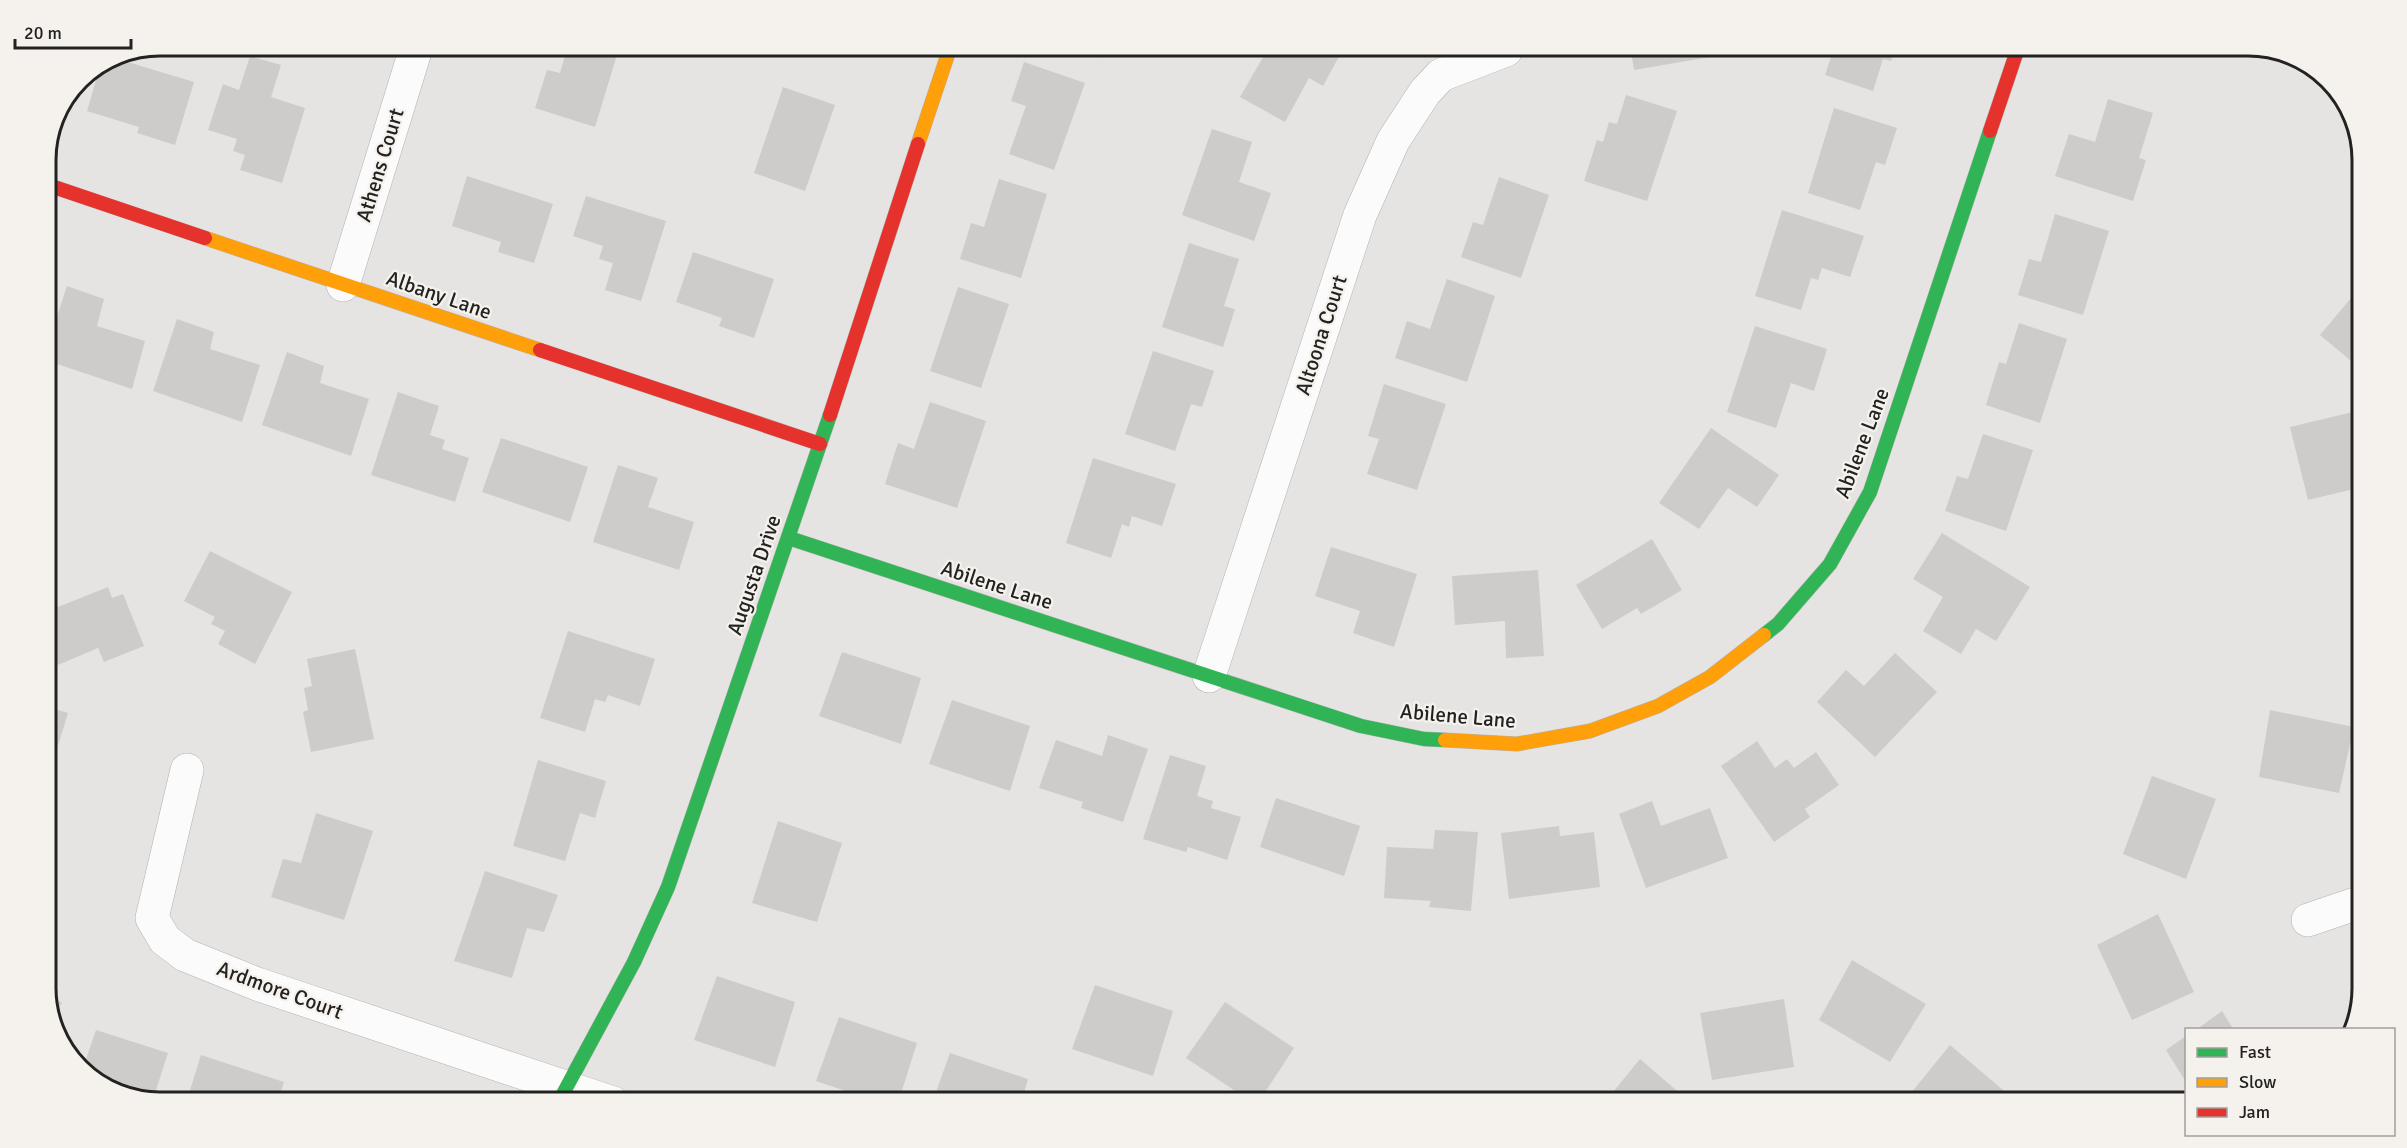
<svg xmlns="http://www.w3.org/2000/svg" width="2407" height="1148" viewBox="0 0 2407 1148" font-family="Signika,sans-serif">
<rect width="100%" height="100%" fill="#e6e4e2"/>
<g fill="#cdcccb">
<path d="M 568,45 L 620,45 L 595,127 L 535,108 L 547,70 L 560,73 Z"/>
<path d="M 774,45 L 815,45 L 811,57 Z"/>
<path d="M 1073,45 L 1106,45 L 1100,58 Z"/>
<path d="M 1270,45 L 1332,45 L 1342,51 L 1323,86 L 1309,78 L 1285,122 L 1240,97 Z"/>
<path d="M 1630,45 L 1708,45 L 1710,57 L 1634,70 Z"/>
<path d="M 1835,45 L 1896,45 L 1891,61 L 1883,59 L 1873,91 L 1825,75 Z"/>
<path d="M 1901,45 L 1927,45 L 1925,53 Z"/>
<path d="M 250,56 L 281,65 L 271,97 L 305,108 L 282,183 L 240,170 L 245,155 L 233,151 L 237,139 L 208,130 L 223,84 L 239,90 Z"/>
<path d="M 111,57 L 194,82 L 175,145 L 137,133 L 139,127 L 87,111 L 101,63 Z"/>
<path d="M 1024,62 L 1085,83 L 1054,170 L 1009,154 L 1026,106 L 1011,101 Z"/>
<path d="M 783,87 L 835,105 L 805,191 L 754,173 Z"/>
<path d="M 1626,95 L 1677,111 L 1647,201 L 1584,181 L 1597,140 L 1603,142 L 1609,122 L 1617,124 Z"/>
<path d="M 2108,99 L 2153,113 L 2139,158 L 2146,160 L 2133,201 L 2055,176 L 2069,134 L 2095,142 Z"/>
<path d="M 1834,108 L 1897,128 L 1885,165 L 1876,162 L 1860,210 L 1808,193 Z"/>
<path d="M 1212,129 L 1252,142 L 1239,182 L 1271,193 L 1254,241 L 1182,215 Z"/>
<path d="M 467,176 L 553,204 L 534,263 L 498,252 L 501,242 L 452,226 Z"/>
<path d="M 1499,177 L 1549,195 L 1521,278 L 1461,257 L 1473,222 L 1483,225 Z"/>
<path d="M 999,179 L 1047,194 L 1021,278 L 960,259 L 971,223 L 984,227 Z"/>
<path d="M 586,196 L 666,221 L 641,301 L 605,290 L 613,263 L 599,259 L 603,246 L 573,236 Z"/>
<path d="M 1782,210 L 1864,236 L 1850,277 L 1822,268 L 1818,280 L 1811,278 L 1801,310 L 1755,296 Z"/>
<path d="M 2055,214 L 2109,231 L 2083,315 L 2018,295 L 2029,259 L 2041,262 Z"/>
<path d="M 1189,243 L 1239,259 L 1224,306 L 1235,309 L 1223,347 L 1162,327 Z"/>
<path d="M 693,252 L 774,279 L 754,338 L 719,326 L 722,318 L 676,302 Z"/>
<path d="M 1447,279 L 1495,296 L 1467,382 L 1395,358 L 1407,321 L 1430,329 Z"/>
<path d="M 2362,285 L 2362,370 L 2320,335 Z"/>
<path d="M 67,286 L 104,299 L 97,326 L 145,341 L 132,389 L 45,360 L 45,353 Z"/>
<path d="M 958,287 L 1009,304 L 981,388 L 930,371 Z"/>
<path d="M 177,319 L 214,332 L 210,349 L 260,365 L 242,422 L 153,391 Z"/>
<path d="M 2019,323 L 2067,339 L 2040,423 L 1986,405 L 1999,362 L 2006,364 Z"/>
<path d="M 1755,326 L 1827,349 L 1814,391 L 1791,383 L 1776,428 L 1727,412 Z"/>
<path d="M 1153,351 L 1214,371 L 1202,407 L 1191,404 L 1175,451 L 1125,434 Z"/>
<path d="M 287,352 L 324,366 L 320,383 L 369,399 L 351,456 L 262,425 Z"/>
<path d="M 1384,384 L 1446,404 L 1417,490 L 1367,474 L 1379,439 L 1368,436 Z"/>
<path d="M 398,392 L 439,406 L 430,435 L 445,440 L 442,449 L 469,458 L 455,502 L 371,475 Z"/>
<path d="M 930,402 L 986,421 L 957,508 L 885,484 L 898,443 L 914,449 Z"/>
<path d="M 2353,412 L 2360,441 L 2362,441 L 2362,487 L 2308,500 L 2290,427 Z"/>
<path d="M 1711,428 L 1779,475 L 1757,507 L 1728,488 L 1699,529 L 1659,503 Z"/>
<path d="M 1983,434 L 2033,450 L 2006,531 L 1945,511 L 1957,476 L 1968,479 Z"/>
<path d="M 501,438 L 588,467 L 570,522 L 482,492 Z"/>
<path d="M 1093,458 L 1176,484 L 1162,526 L 1132,516 L 1129,527 L 1122,524 L 1111,558 L 1066,543 Z"/>
<path d="M 618,465 L 658,478 L 648,507 L 694,522 L 679,570 L 593,542 Z"/>
<path d="M 1942,533 L 2030,587 L 1996,641 L 1976,629 L 1961,654 L 1923,631 L 1943,597 L 1913,579 Z"/>
<path d="M 1652,539 L 1682,590 L 1641,614 L 1637,608 L 1602,629 L 1576,585 Z"/>
<path d="M 1331,547 L 1417,574 L 1394,647 L 1353,633 L 1360,611 L 1315,596 Z"/>
<path d="M 210,551 L 292,592 L 255,664 L 218,644 L 225,631 L 211,624 L 215,617 L 184,601 Z"/>
<path d="M 1538,570 L 1544,656 L 1506,658 L 1505,621 L 1455,625 L 1452,576 Z"/>
<path d="M 45,576 L 58,607 L 108,587 L 112,598 L 123,594 L 144,646 L 104,662 L 98,648 L 58,665 L 45,633 Z"/>
<path d="M 568,631 L 655,659 L 640,706 L 608,695 L 605,702 L 595,699 L 585,732 L 540,718 Z"/>
<path d="M 355,649 L 374,739 L 311,752 L 303,712 L 308,710 L 304,688 L 312,686 L 307,659 Z"/>
<path d="M 842,652 L 921,678 L 901,744 L 819,716 Z"/>
<path d="M 1895,653 L 1937,692 L 1875,757 L 1817,702 L 1846,670 L 1864,686 Z"/>
<path d="M 952,700 L 1030,726 L 1010,791 L 929,764 Z"/>
<path d="M 45,706 L 68,713 L 56,752 L 49,750 L 46,760 Z"/>
<path d="M 2270,710 L 2354,727 L 2339,793 L 2259,777 Z"/>
<path d="M 1108,735 L 1148,749 L 1123,822 L 1081,808 L 1083,802 L 1039,788 L 1056,740 L 1102,756 Z"/>
<path d="M 1757,741 L 1775,768 L 1787,759 L 1794,768 L 1816,752 L 1839,785 L 1805,809 L 1810,817 L 1774,842 L 1721,766 Z"/>
<path d="M 1170,755 L 1206,766 L 1197,796 L 1213,801 L 1211,808 L 1241,817 L 1227,860 L 1188,847 L 1186,852 L 1143,839 Z"/>
<path d="M 538,760 L 606,781 L 595,818 L 580,813 L 565,861 L 513,846 Z"/>
<path d="M 2152,776 L 2216,799 L 2186,879 L 2123,854 Z"/>
<path d="M 1276,798 L 1360,826 L 1344,876 L 1260,847 Z"/>
<path d="M 1652,801 L 1661,826 L 1710,808 L 1728,858 L 1646,888 L 1619,814 Z"/>
<path d="M 316,813 L 373,831 L 344,920 L 271,897 L 283,859 L 301,863 Z"/>
<path d="M 778,821 L 842,843 L 817,922 L 752,903 Z"/>
<path d="M 1559,826 L 1560,836 L 1594,832 L 1600,887 L 1509,899 L 1501,833 Z"/>
<path d="M 1435,830 L 1478,832 L 1471,911 L 1429,907 L 1431,901 L 1384,898 L 1387,847 L 1433,849 Z"/>
<path d="M 485,871 L 558,895 L 544,932 L 527,928 L 512,978 L 454,961 Z"/>
<path d="M 2158,914 L 2194,992 L 2132,1020 L 2097,945 Z"/>
<path d="M 1852,960 L 1926,1004 L 1890,1062 L 1819,1020 Z"/>
<path d="M 717,976 L 795,1002 L 775,1067 L 694,1040 Z"/>
<path d="M 1095,985 L 1173,1011 L 1153,1076 L 1072,1049 Z"/>
<path d="M 45,991 L 62,1003 L 52,1017 L 45,997 Z"/>
<path d="M 1784,999 L 1794,1067 L 1712,1080 L 1700,1013 Z"/>
<path d="M 1225,1002 L 1294,1048 L 1258,1103 L 1253,1103 L 1186,1058 Z"/>
<path d="M 2222,1011 L 2234,1030 L 2196,1030 Z"/>
<path d="M 839,1017 L 917,1043 L 898,1103 L 881,1103 L 816,1081 Z"/>
<path d="M 96,1030 L 168,1053 L 152,1102 L 115,1094 L 83,1068 Z"/>
<path d="M 2186,1036 L 2186,1082 L 2166,1050 Z"/>
<path d="M 1950,1045 L 2016,1101 L 2014,1103 L 1913,1103 L 1907,1098 Z"/>
<path d="M 950,1053 L 1028,1079 L 1021,1103 L 932,1103 Z"/>
<path d="M 201,1055 L 284,1082 L 277,1103 L 186,1103 Z"/>
<path d="M 1640,1059 L 1691,1103 L 1604,1103 Z"/>
<path d="M 326,1094 L 353,1102 L 353,1103 L 323,1103 Z"/>
</g>
<g fill="none" stroke-linecap="round" stroke-linejoin="round">
<defs>
<g id="street">
<path d="M 343,285 L 417,45"/>
<path d="M 1209,676 L 1360,215 L 1393,141 L 1425,92 L 1441,75 L 1506,50"/>
<path d="M 187,770 L 152,918 L 165,940 L 185,955 L 257,984 L 613,1103"/>
<path d="M 2308,920 L 2358,903 L 2362,904"/>
</g>
<g id="fast">
<path d="M 789,538 L 1361,726 L 1424,739 L 1445,740"/>
<path d="M 1764,635 L 1778,624 L 1830,564 L 1870,492 L 1990,131"/>
<path d="M 558,1103 L 634,962 L 668,887 L 830,415"/>
</g>
<g id="slow">
<path d="M 918,144 L 951,45"/>
<path d="M 205,238 L 540,350"/>
<path d="M 1445,740 L 1517,744 L 1590,731 L 1658,706 L 1710,677 L 1764,635"/>
</g>
<g id="jam">
<path d="M 1990,131 L 2019,45"/>
<path d="M 45,184 L 205,238"/>
<path d="M 540,350 L 820,444"/>
<path d="M 830,415 L 918,144"/>
</g>
</defs>
<use href="#street" stroke="#b4b2b1" stroke-width="34"/>
<use href="#fast" stroke="#b4b2b1" stroke-width="15"/>
<use href="#slow" stroke="#b4b2b1" stroke-width="15"/>
<use href="#jam" stroke="#b4b2b1" stroke-width="15"/>
<use href="#street" stroke="#fbfbfb" stroke-width="33"/>
<use href="#fast" stroke="#30b455" stroke-width="14"/>
<use href="#slow" stroke="#ff9f0a" stroke-width="14"/>
<use href="#jam" stroke="#e5322d" stroke-width="14"/>
</g>
<g text-anchor="middle" stroke-width="4.5" stroke-linejoin="round" paint-order="stroke">
<g font-size="21" fill="#232220" stroke="#f5f2ee">
<text transform="translate(380 165) rotate(-73)" y="7">Athens Court</text>
<text transform="translate(439 295) rotate(19)" y="7">Albany Lane</text>
<text transform="translate(1321 335) rotate(-72)" y="7">Altoona Court</text>
<text transform="translate(1862 443) rotate(-69)" y="7">Abilene Lane</text>
<text transform="translate(754 575) rotate(-71)" y="7">Augusta Drive</text>
<text transform="translate(997 585) rotate(18)" y="7">Abilene Lane</text>
<text transform="translate(1458 716) rotate(5)" y="7">Abilene Lane</text>
<text transform="translate(280 990) rotate(20)" y="7">Ardmore Court</text>
</g>
</g>
<path d="M0 0H2407V1148H0ZM160 56H2248A104 104 0 0 1 2352 160V988A104 104 0 0 1 2248 1092H160A104 104 0 0 1 56 988V160A104 104 0 0 1 160 56Z" fill="#f5f2ee" fill-rule="evenodd"/>
<path fill="none" stroke="#232220" stroke-width="3" d="M160 56H2248A104 104 0 0 1 2352 160V988A104 104 0 0 1 2248 1092H160A104 104 0 0 1 56 988V160A104 104 0 0 1 160 56Z"/>
<rect x="2185" y="1028" width="210" height="108" fill="#f5f2ee" stroke="#a19f9c" stroke-width="1.5"/>
<rect x="2197" y="1048" width="30" height="9" fill="#30b455" stroke="#a19f9c" stroke-width="1.5"/>
<text x="2239" y="1058" font-size="18" fill="#232220">Fast</text>
<rect x="2197" y="1078" width="30" height="9" fill="#ff9f0a" stroke="#a19f9c" stroke-width="1.5"/>
<text x="2239" y="1088" font-size="18" fill="#232220">Slow</text>
<rect x="2197" y="1108" width="30" height="9" fill="#e5322d" stroke="#a19f9c" stroke-width="1.5"/>
<text x="2239" y="1118" font-size="18" fill="#232220">Jam</text>
<path d="M15 39v9h116v-9" fill="none" stroke="#232220" stroke-width="3"/>
<text x="24" y="39" font-size="18" fill="#232220" stroke="#f5f2ee" stroke-width="4.5" paint-order="stroke">20 m</text>
</svg>
